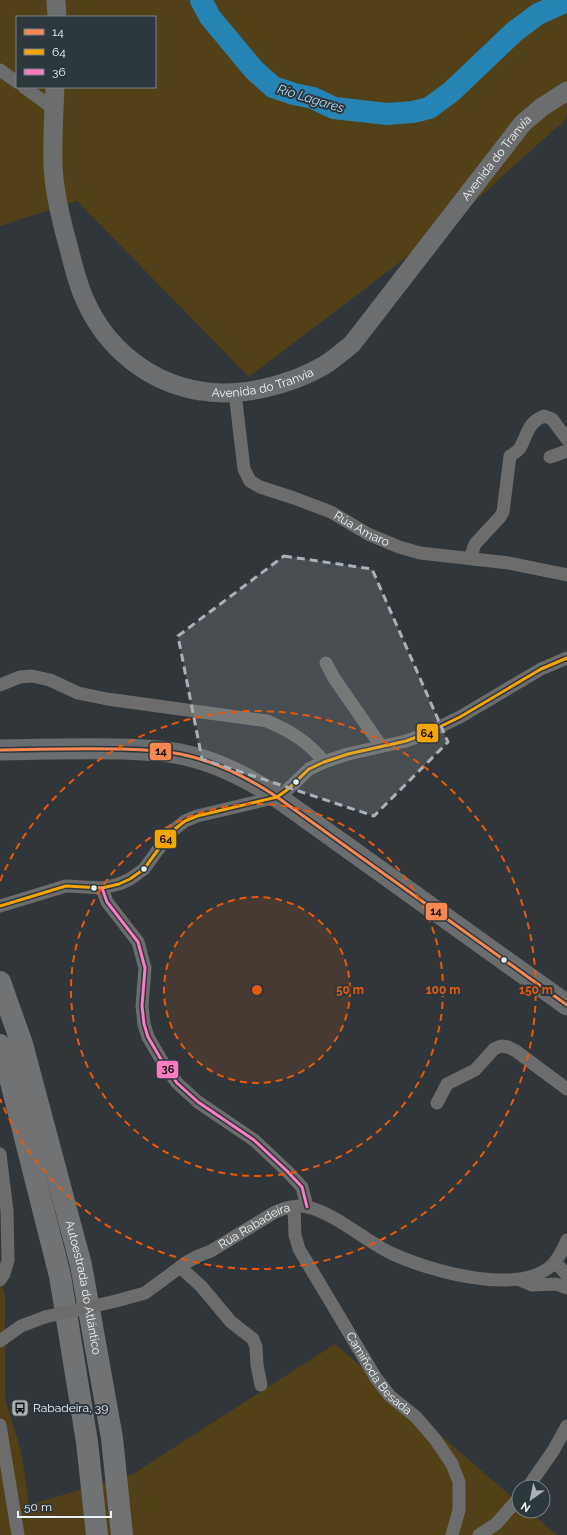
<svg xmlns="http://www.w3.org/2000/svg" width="567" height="1535" viewBox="0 0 567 1535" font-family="Raleway,sans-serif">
<rect width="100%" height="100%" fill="#30363a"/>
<g fill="#524018" fill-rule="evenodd">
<path d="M 0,0 L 567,0 L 567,114 L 564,121 L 446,227 L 249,377 L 77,201 L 0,226 ZM 17,17 L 155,17 L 155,87 L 17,87 Z"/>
<path d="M 0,1278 L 5,1296 L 5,1399 L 21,1451 L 29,1505 L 133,1474 L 335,1344 L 519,1503 L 519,1511 L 529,1511 L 557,1535 L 0,1535 Z"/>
</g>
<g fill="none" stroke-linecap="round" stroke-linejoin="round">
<path stroke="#2684b4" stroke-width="22" d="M 201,0 L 210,17 L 254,70 L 273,87 L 294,94 L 313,98 L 334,108 L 387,114 L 413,112 L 429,108 L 451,92 L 514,32 L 538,14 L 567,1"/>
<g stroke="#6b6c6b" stroke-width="13">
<path d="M 0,70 L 17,82"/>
<path d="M 24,87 L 54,109"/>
<path id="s1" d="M 235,393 L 244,469 L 250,481 L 260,487 L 294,498 L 331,512 L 368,534 L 399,547 L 420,553 L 509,563 L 567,575"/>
<path d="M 550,457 L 567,451"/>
<path d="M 470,558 L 475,544 L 500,517 L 503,512 L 510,456 C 513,454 518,451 520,448 C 528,434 527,423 544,416 L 552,419 L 567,439"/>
<path d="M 326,663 L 334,678 L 381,746"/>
<path d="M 0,685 L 20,677 L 32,676 L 50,680 L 78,693 L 107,699 L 267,721 C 290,731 309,742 324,762"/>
<path d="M 102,888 L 107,902 L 138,942 L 145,968 L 142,1006 L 144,1024 L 148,1037 L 162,1061 L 177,1083 L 198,1102 L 254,1140 L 287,1171 L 302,1187 L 307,1207"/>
<path d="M 0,906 L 66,886 L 102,888 L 119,884 L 130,879 L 144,869 L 171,832 L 185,821 L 197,816 L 277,797 L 287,790 L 309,769 L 324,762 L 348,754 L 406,741 L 425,734 L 460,717 L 541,669 L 567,658"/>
<path d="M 437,1103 L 447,1084 L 475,1070 L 494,1049 L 501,1046 L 508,1047 L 516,1051 L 567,1089"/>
<path d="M 0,1154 L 7,1211 L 8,1260 L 4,1274 L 0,1280"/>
<path id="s2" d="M 294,1207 L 295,1235 L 299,1249 L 376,1378 L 390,1396 L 416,1417 L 435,1439 L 452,1464 L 459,1482 L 459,1510 L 452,1535"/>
<path d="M 555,1262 L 567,1275"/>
<path d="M 180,1267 L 201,1286 L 231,1322 L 253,1339 L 256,1347 L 257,1365 L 261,1385"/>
<path d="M 520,1280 L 532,1285 L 556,1284 L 567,1288"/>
<path id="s3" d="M 116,1301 L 145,1293 L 187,1262 L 198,1256 L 211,1251 L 275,1212 C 285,1208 297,1204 308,1207 C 338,1215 365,1241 393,1254 C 430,1271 517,1296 551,1266 C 559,1259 563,1249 567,1240"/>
<path d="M 0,1341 L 21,1326 L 45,1317"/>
<path d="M 0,1425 L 18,1535"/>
<path d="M 528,1487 L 553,1451 L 567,1426"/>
<path d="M 479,1535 L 496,1524 L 519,1498"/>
</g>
<g stroke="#6c6d6e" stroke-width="19">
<path d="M 56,0 L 57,17"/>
<path id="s4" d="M 55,87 C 54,113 52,139 53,165 C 54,192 61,220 68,245 C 73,264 77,283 85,300 C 106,348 149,383 201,391 C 239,398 290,385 323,366 C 333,360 343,351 352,344 L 523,123 L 542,107 L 567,91"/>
</g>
<path stroke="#6a6c6d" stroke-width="21" d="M 0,750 C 41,749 82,748 122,749 C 142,750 161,750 180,754 C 216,761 247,777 277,797 L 567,1005"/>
<g stroke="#717273" stroke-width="22">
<path id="s5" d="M 0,982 L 22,1044 L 81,1265 L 112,1438 L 122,1535"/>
<path d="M 0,1045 L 5,1058 L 60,1276 L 87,1442 L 97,1535"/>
</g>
<path stroke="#6b6c6b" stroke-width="13" d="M 45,1317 L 116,1301"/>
<defs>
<path id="bus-1" d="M 0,750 C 41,749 82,748 122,749 C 142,750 161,750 180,754 C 216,761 247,777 277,797 L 567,1005"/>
<path id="bus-2" d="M 0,906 L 66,886 L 102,888 L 119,884 L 130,879 L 144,869 L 171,832 L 185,821 L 197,816 L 277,797 L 287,790 L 309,769 L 324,762 L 348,754 L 406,741 L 425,734 L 460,717 L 541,669 L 567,658"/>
<path id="bus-3" d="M 102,888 L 107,902 L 138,942 L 145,968 L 142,1006 L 144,1024 L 148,1037 L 162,1061 L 177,1083 L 198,1102 L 254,1140 L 287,1171 L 302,1187 L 307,1207"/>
</defs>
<use href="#bus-1" stroke="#2c373e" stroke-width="6"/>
<use href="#bus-2" stroke="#2c373e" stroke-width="6"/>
<use href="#bus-3" stroke="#2c373e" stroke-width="6"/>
<use href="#bus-1" stroke="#f88751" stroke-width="3"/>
<use href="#bus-2" stroke="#f7a600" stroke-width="3"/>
<use href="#bus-3" stroke="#fe7ac1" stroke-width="3"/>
</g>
<path fill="#aab1b6" fill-opacity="0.2" stroke="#aab1b6" stroke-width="3" stroke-dasharray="8 5" stroke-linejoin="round" d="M 284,556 L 372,569 L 448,742 L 374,816 L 202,759 L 178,636 Z"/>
<circle cx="257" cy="990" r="93" fill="#e8590c" fill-opacity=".12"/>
<g fill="none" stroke="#e8590c" stroke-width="2" stroke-dasharray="7 5">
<circle cx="257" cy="990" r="93"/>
<circle cx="257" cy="990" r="186"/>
<path d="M0 881A279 279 0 1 1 0 1099"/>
</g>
<defs>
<symbol id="bus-square" viewBox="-11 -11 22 22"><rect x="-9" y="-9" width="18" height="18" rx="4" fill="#aab1b6" stroke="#2c373e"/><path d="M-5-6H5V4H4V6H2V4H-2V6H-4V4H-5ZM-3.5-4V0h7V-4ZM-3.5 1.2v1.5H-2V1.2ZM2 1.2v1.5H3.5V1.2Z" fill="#111"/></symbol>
</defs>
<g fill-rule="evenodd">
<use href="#bus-square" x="10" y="1398" width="20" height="20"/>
</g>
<g fill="#ecf3f8" stroke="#2c373e" stroke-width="1.5">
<circle cx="296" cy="782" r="3.5"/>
<circle cx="144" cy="869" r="3.5"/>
<circle cx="94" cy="888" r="3.5"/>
<circle cx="504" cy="960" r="3.5"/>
</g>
<g text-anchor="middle" stroke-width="4" stroke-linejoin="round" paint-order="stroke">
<g font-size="12" fill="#ecf3f8" stroke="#2c373e">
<text dy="4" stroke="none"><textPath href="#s4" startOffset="770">Avenida do Tranvia</textPath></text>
<text dy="4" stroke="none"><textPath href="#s4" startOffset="434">Avenida do Tranvia</textPath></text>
<text dy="4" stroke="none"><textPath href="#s1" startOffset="212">Rúa Amaro</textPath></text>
<text dy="4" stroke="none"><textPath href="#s3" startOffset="159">Rúa Rabadeira</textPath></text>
<text dy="4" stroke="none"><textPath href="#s5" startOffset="317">Autoestrada do Atlántico</textPath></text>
<text dy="4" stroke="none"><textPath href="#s2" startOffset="191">Camiñoda Besada</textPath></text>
</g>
<g font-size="12" fill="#ecf3f8" stroke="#2c373e" text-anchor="start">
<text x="33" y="1412">Rabadeira, 39</text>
</g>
<g font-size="13" font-style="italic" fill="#aedaf6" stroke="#2c373e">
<text transform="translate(311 98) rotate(17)" y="5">Río Lagares</text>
</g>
</g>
<circle cx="257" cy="990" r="6" fill="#e8590c" stroke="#2c373e" stroke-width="2"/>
<g font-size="12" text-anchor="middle" font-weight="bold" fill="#e8590c" stroke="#2c373e" stroke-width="4" stroke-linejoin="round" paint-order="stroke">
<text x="350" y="994">50 m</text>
<text x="443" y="994">100 m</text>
<text x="536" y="994">150 m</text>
</g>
<g stroke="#2c373e" stroke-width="1.5">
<rect x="416" y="723" width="23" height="20" rx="4" fill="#f7a600"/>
<rect x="149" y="742" width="23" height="19" rx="4" fill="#f88751"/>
<rect x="154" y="829" width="23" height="20" rx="4" fill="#f7a600"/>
<rect x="425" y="902" width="23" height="19" rx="4" fill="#f88751"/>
<rect x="156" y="1060" width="23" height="19" rx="4" fill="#fe7ac1"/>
</g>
<g font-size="11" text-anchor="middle" font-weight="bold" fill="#111">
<text x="427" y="737">64</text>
<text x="161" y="755">14</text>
<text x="166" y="843">64</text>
<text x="436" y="915">14</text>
<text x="168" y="1073">36</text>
</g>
<rect x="16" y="16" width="140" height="72" fill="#2c373e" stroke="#798288"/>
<rect x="24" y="29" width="20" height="6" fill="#f88751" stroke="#798288"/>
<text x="52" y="36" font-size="12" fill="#ecf3f8">14</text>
<rect x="24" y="49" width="20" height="6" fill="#f7a600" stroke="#798288"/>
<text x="52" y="56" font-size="12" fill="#ecf3f8">64</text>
<rect x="24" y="69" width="20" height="6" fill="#fe7ac1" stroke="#798288"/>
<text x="52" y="76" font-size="12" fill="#ecf3f8">36</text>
<g transform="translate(531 1499) rotate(213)"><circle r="19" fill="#2c373e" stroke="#798288"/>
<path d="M0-3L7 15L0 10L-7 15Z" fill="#aab1b6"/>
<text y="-6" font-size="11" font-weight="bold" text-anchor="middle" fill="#ecf3f8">N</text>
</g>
<path d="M18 1511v6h93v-6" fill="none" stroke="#ecf3f8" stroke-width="2"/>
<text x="24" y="1511" font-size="12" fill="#ecf3f8" stroke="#2c373e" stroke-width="3" paint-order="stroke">50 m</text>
</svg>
